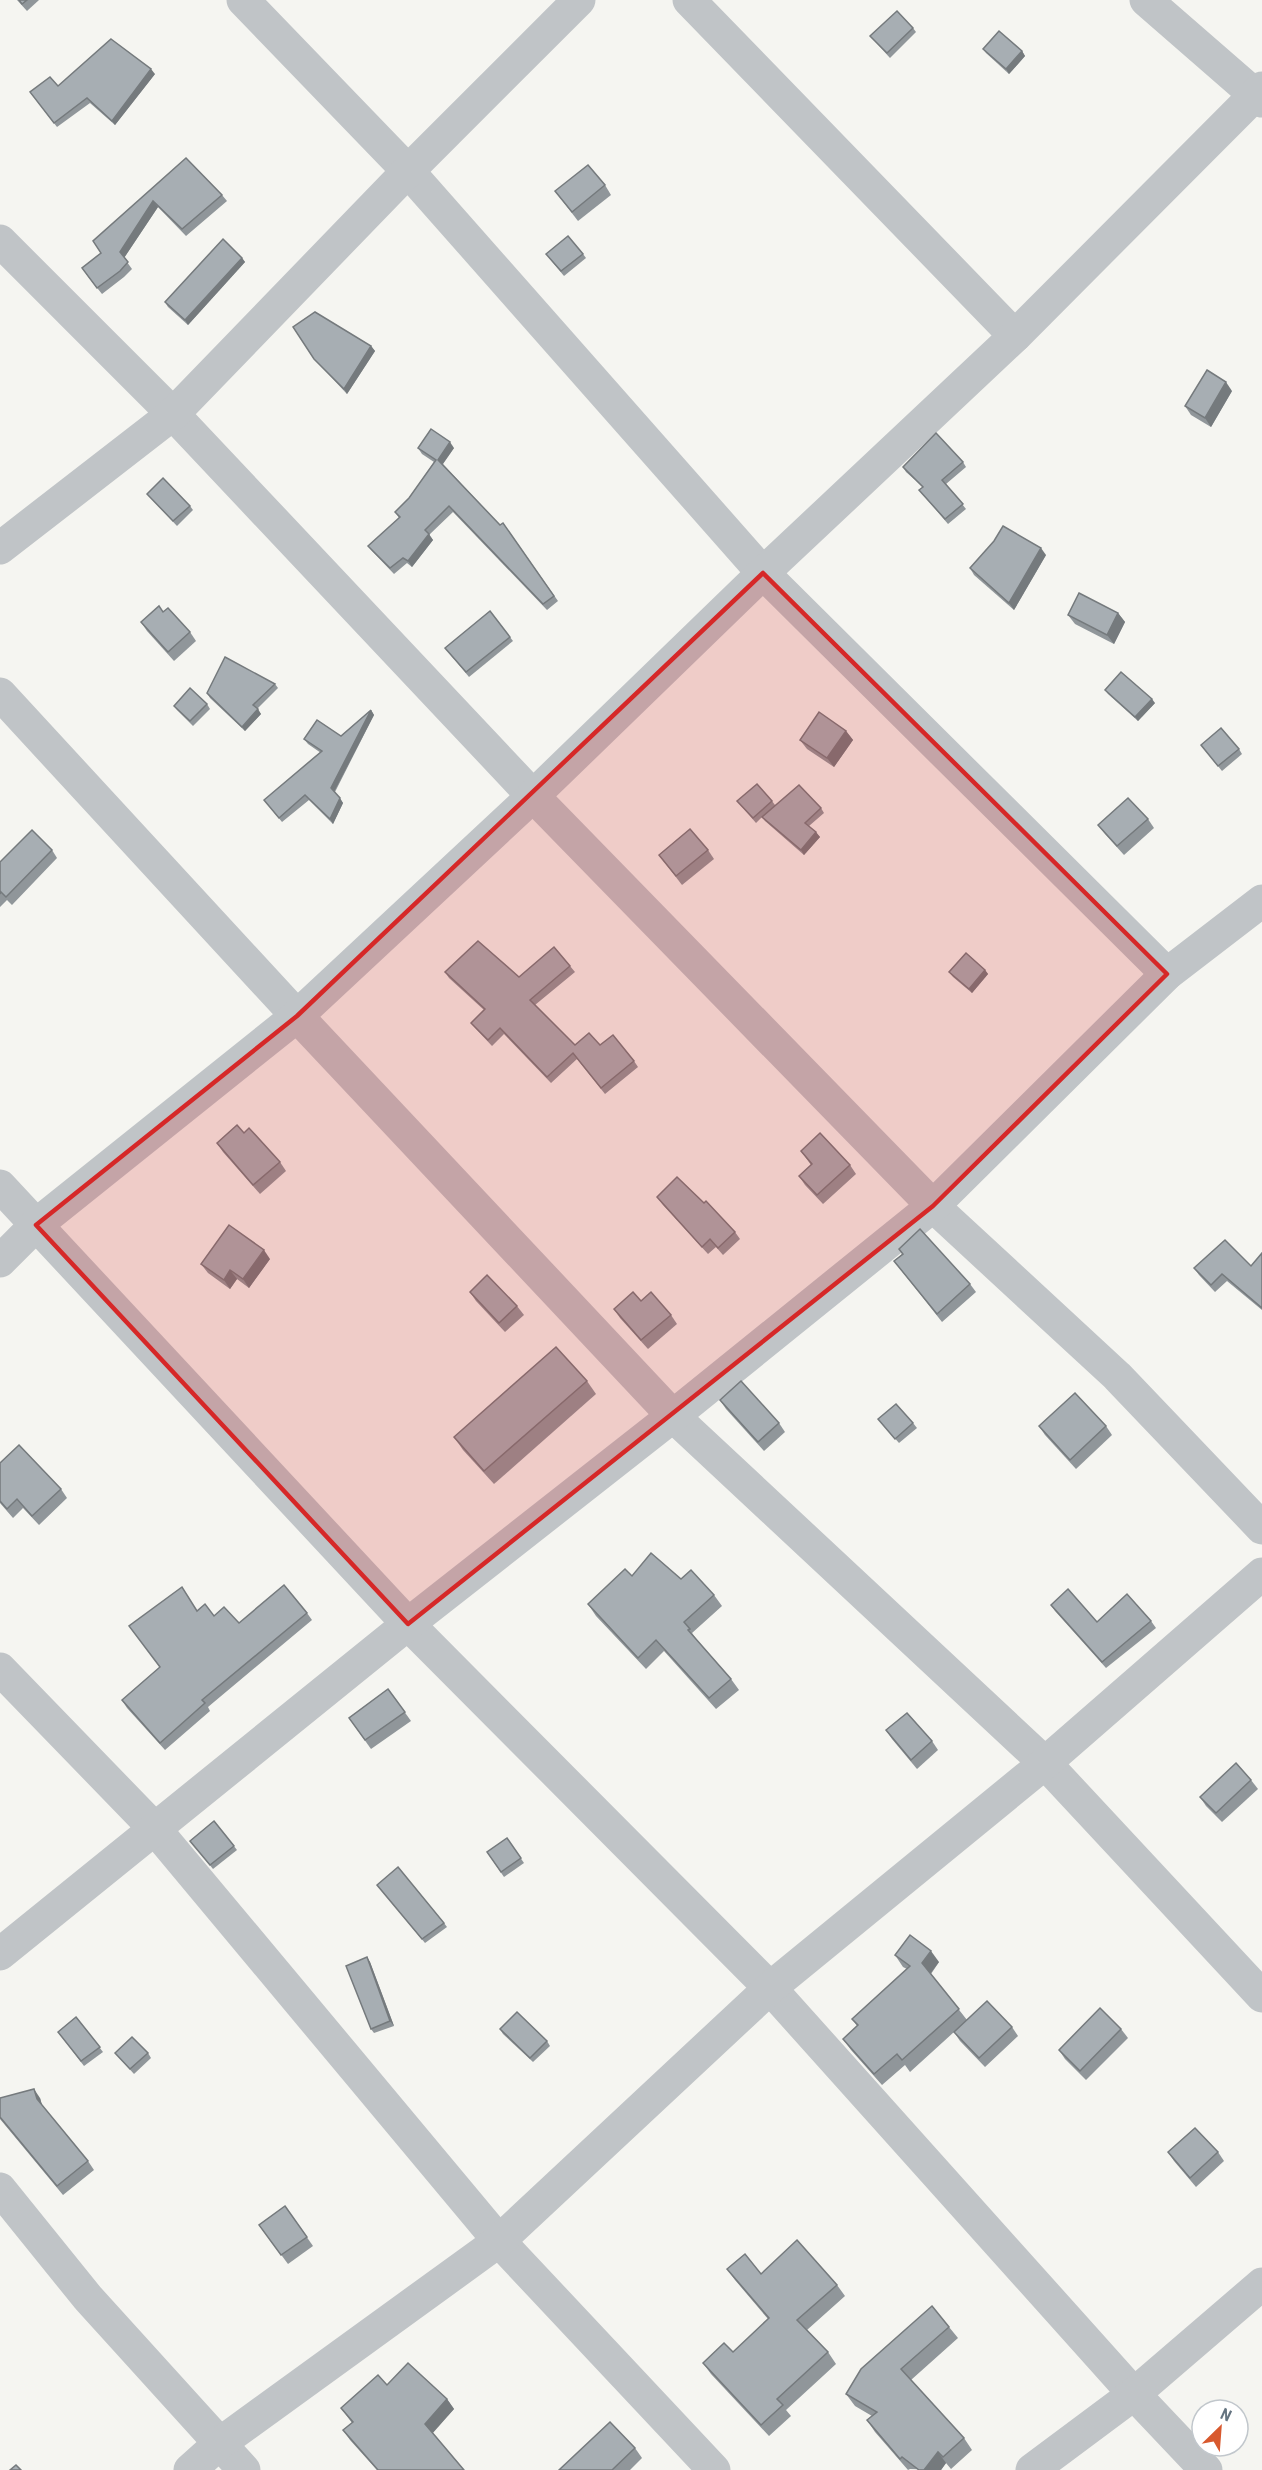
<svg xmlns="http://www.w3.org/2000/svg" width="1262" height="2470" viewBox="0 0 1262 2470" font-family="'Roboto Condensed',sans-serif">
<rect width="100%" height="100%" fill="#f5f5f1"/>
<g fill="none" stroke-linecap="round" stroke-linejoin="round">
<g stroke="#c0c4c7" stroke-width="33">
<path d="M 243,0 L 408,171 L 763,573 L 1167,974"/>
<path d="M 689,0 L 1015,336"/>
<path d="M 1146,0 L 1262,101"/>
<path d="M 0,241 L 173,414 L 533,796 L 933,1206 L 1117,1376 L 1262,1528"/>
<path d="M 0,548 L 173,414 L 408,171 L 579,0"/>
<path d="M 0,694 L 297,1016 L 673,1416 L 1045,1763 L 1262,1996"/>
<path d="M 0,1186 L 408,1624 L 770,1988 L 1134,2394 L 1206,2470"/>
<path d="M 0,1261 L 36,1225 L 297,1016 L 533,796 L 763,573 L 1015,336 L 1262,88"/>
<path d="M 0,1669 L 155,1829 L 499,2241 L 714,2470"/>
<path d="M 0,1954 L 408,1624 L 673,1416 L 933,1206 L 1167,974 L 1262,901"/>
<path d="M 0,2189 L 88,2298 L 244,2470"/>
<path d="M 190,2470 L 219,2444 L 499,2241 L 770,1988 L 1045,1763 L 1262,1574"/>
<path d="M 1032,2470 L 1134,2394 L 1262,2284"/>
</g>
</g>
<g fill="#90969a">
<path d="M 17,0 L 39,0 L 27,11 Z"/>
<path d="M 913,28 L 916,32 L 890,58 L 870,36 Z"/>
<path d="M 983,49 L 1022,51 L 1025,56 L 1009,74 L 986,53 Z"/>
<path d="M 155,74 L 115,125 L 90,103 L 57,127 L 30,92 L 58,86 Z"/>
<path d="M 186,158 L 222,195 L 227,201 L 186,236 L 158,207 L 124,258 L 132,269 L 124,277 L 102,294 L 86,274 L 101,253 Z"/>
<path d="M 605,185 L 611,195 L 578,221 L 555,191 Z"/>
<path d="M 583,254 L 586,258 L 564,276 L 549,258 Z"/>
<path d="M 242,258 L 245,262 L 188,325 L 168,307 L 165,302 Z"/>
<path d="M 293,327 L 371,346 L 375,351 L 347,394 L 318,363 Z"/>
<path d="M 1232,391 L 1211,427 L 1191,415 L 1185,406 Z"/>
<path d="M 418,448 L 454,448 L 443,464 L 500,525 L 503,523 L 558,601 L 547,610 L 453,512 L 429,535 L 433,540 L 412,567 L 407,563 L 394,574 L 372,551 L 368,546 L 399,518 L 395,512 L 409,498 L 434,462 L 422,454 Z"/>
<path d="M 963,462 L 966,467 L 946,484 L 966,509 L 948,524 L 919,490 L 923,487 L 906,472 L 903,467 Z"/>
<path d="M 147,494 L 190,506 L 193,510 L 177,526 Z"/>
<path d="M 1046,555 L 1014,610 L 974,575 L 970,568 Z"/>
<path d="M 490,611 L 513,641 L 469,677 L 445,648 Z"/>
<path d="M 163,612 L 190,632 L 196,641 L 174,661 L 147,631 L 141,622 Z"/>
<path d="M 1118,613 L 1125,622 L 1114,644 L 1075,624 L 1068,615 Z"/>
<path d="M 275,684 L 278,688 L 257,709 L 261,714 L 245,731 L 210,698 L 207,693 Z"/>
<path d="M 1105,690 L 1155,703 L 1138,721 L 1108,694 Z"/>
<path d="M 207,704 L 210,709 L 193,726 L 177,710 L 174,706 Z"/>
<path d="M 371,710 L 374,715 L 335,792 L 343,803 L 333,824 L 309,800 L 282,822 L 264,800 L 321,753 L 308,744 L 304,739 L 341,736 Z"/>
<path d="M 846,731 L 853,740 L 834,767 L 807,749 L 800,740 Z"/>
<path d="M 1201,745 L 1239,749 L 1242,754 L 1222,771 Z"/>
<path d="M 737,801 L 772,801 L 775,805 L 821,808 L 824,813 L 809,826 L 820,837 L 804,855 L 765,821 L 762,817 L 756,823 Z"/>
<path d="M 1148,819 L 1154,828 L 1124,855 L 1105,834 L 1098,825 Z"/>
<path d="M 52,850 L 57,858 L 12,905 L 7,900 L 0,907 L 0,862 Z"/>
<path d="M 708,850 L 714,859 L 682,885 L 659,855 Z"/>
<path d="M 570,966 L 575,972 L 535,1005 L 575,1045 L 600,1045 L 634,1061 L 638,1067 L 605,1094 L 577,1059 L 551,1083 L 504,1034 L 492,1046 L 476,1029 L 471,1023 L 484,1010 L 449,978 L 445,972 L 519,977 Z"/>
<path d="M 985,970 L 988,974 L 972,993 L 953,977 L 949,972 Z"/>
<path d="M 244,1133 L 280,1162 L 286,1171 L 260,1194 L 223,1152 L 217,1143 Z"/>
<path d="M 801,1151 L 850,1165 L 856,1174 L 823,1204 L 805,1185 L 799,1176 L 811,1165 Z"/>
<path d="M 657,1197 L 704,1203 L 735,1232 L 740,1239 L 723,1255 L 716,1247 L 708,1254 L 663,1205 Z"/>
<path d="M 899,1249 L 970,1284 L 976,1292 L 942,1322 L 894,1261 L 902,1254 Z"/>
<path d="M 1262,1253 L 1262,1310 L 1227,1281 L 1215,1292 L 1199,1275 L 1194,1268 L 1251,1266 Z"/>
<path d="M 270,1259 L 249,1288 L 237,1279 L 230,1289 L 208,1273 L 201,1264 Z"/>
<path d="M 470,1292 L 517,1306 L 524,1315 L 505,1332 L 476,1301 Z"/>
<path d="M 641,1301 L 671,1315 L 677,1324 L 648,1349 L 620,1318 L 614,1309 Z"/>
<path d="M 587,1381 L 596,1394 L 494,1484 L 463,1450 L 454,1437 Z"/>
<path d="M 720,1400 L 779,1423 L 785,1432 L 764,1451 L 726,1409 Z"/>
<path d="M 878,1419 L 913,1423 L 917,1428 L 899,1443 Z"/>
<path d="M 1039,1426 L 1106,1426 L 1112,1435 L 1076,1469 L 1045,1435 Z"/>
<path d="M 0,1463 L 61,1489 L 67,1498 L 39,1525 L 23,1508 L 13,1518 L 0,1503 Z"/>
<path d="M 632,1576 L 681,1579 L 714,1595 L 722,1606 L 692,1633 L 697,1640 L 731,1679 L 739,1690 L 716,1709 L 664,1651 L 646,1669 L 596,1616 L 588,1604 Z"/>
<path d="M 1051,1605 L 1097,1622 L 1151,1621 L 1156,1628 L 1106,1668 L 1055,1611 Z"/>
<path d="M 198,1610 L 239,1623 L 307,1613 L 312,1620 L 208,1707 L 210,1711 L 165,1750 L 127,1708 L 122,1700 L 160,1667 Z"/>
<path d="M 388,1689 L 411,1721 L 371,1749 L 349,1718 Z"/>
<path d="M 886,1730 L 932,1741 L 938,1750 L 917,1769 L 892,1739 Z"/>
<path d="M 1251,1780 L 1258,1789 L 1222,1822 L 1206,1806 L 1200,1797 Z"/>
<path d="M 214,1821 L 237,1850 L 213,1869 L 190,1841 Z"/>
<path d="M 507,1838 L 524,1863 L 504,1877 L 487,1852 Z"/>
<path d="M 377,1885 L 444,1923 L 447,1927 L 425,1943 Z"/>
<path d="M 895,1955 L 939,1962 L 931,1974 L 967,2020 L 1012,2027 L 1018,2036 L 985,2067 L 960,2041 L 954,2032 L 910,2072 L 905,2065 L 882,2085 L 851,2050 L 843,2039 L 857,2026 L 852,2019 L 907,1969 L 903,1967 Z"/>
<path d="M 367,1957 L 370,1962 L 394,2026 L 374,2033 L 371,2029 Z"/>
<path d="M 76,2017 L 103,2052 L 84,2066 L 58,2032 Z"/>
<path d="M 500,2029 L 547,2041 L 550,2046 L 533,2062 L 503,2034 Z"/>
<path d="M 1121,2029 L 1128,2038 L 1086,2080 L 1065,2059 L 1059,2050 Z"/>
<path d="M 115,2053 L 148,2053 L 151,2058 L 134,2074 Z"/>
<path d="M 0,2098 L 40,2098 L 42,2106 L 88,2161 L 94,2170 L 63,2195 L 0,2119 Z"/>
<path d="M 1168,2152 L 1218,2152 L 1224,2161 L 1196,2187 L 1174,2161 Z"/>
<path d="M 285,2206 L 313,2246 L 288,2264 L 259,2225 Z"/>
<path d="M 727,2269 L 837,2285 L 845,2296 L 807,2330 L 828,2352 L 836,2364 L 786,2410 L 791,2416 L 769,2436 L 711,2374 L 703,2363 L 733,2352 L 768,2319 L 735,2280 Z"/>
<path d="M 949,2327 L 958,2338 L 911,2380 L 964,2438 L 972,2450 L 951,2469 L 946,2463 L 941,2470 L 910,2469 L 908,2470 L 875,2432 L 867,2420 L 872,2416 L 855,2406 L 846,2394 Z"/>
<path d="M 387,2385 L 447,2399 L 454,2409 L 432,2433 L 464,2470 L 377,2470 L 350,2440 L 343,2430 L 352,2423 L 341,2408 Z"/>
<path d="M 635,2448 L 642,2458 L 630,2470 L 559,2470 Z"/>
</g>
<g fill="#757a7d">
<path d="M 1022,51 L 1025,56 L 1009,74 L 1006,69 Z"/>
<path d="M 151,69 L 155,74 L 115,125 L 112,121 Z"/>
<path d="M 153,201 L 158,207 L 124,258 L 120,252 Z"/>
<path d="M 242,258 L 245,262 L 188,325 L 185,320 Z"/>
<path d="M 371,346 L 375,351 L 347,394 L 344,389 Z"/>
<path d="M 1226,382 L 1232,391 L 1211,427 L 1205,418 Z"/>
<path d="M 450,442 L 454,448 L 442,465 L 438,460 Z"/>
<path d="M 429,534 L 433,540 L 412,567 L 408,561 Z"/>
<path d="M 1041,548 L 1046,555 L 1014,610 L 1009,603 Z"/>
<path d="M 1118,613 L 1125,622 L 1114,644 L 1107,635 Z"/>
<path d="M 1152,699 L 1155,703 L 1138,721 L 1135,717 Z"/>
<path d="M 258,709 L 261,714 L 245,731 L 242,727 Z"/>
<path d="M 371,710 L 374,715 L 334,792 L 331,788 Z"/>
<path d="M 846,731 L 853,740 L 834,767 L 827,758 Z"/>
<path d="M 340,798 L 343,803 L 333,824 L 330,819 Z"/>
<path d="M 816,832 L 820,837 L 804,855 L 801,850 Z"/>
<path d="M 985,970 L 988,974 L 972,993 L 969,989 Z"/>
<path d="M 264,1250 L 270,1259 L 249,1288 L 243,1279 Z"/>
<path d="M 230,1270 L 237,1279 L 230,1289 L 224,1280 Z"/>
<path d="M 931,1951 L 939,1962 L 930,1974 L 922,1963 Z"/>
<path d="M 367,1957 L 370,1962 L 394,2026 L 390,2021 Z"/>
<path d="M 34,2089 L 40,2098 L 43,2108 L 37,2099 Z"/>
<path d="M 447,2399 L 454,2409 L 432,2434 L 425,2424 Z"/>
<path d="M 938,2452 L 946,2463 L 941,2470 L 924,2470 Z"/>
</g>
<g fill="#a7aeb3" stroke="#757a7d" stroke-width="1.5">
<path d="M 19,0 L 27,0 L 22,4 Z"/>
<path d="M 897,11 L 913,28 L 887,53 L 870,36 Z"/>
<path d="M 999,31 L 1022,51 L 1006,69 L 983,49 Z"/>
<path d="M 111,39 L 151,69 L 112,121 L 87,98 L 54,123 L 30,92 L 50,77 L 58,86 Z"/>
<path d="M 186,158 L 222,195 L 182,229 L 153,201 L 120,252 L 128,262 L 120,271 L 97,288 L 82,268 L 101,253 L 93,241 Z"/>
<path d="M 588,165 L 605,185 L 572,212 L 555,191 Z"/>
<path d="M 568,236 L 583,254 L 561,271 L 546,254 Z"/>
<path d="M 223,239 L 242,258 L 185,320 L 165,302 Z"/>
<path d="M 315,312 L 371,346 L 344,389 L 314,359 L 293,327 Z"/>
<path d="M 1207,370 L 1226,382 L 1205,418 L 1185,406 Z"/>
<path d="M 431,429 L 450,442 L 438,460 L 500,525 L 503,523 L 554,596 L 543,604 L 449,506 L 425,530 L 429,534 L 408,561 L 403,558 L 390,568 L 368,546 L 400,517 L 395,512 L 409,498 L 436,460 L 418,448 Z"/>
<path d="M 936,433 L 963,462 L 942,480 L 963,504 L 945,519 L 919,490 L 923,487 L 903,467 Z"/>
<path d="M 163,478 L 190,506 L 173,521 L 147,494 Z"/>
<path d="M 1003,526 L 1041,548 L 1009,603 L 970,568 L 994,541 Z"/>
<path d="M 1079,593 L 1118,613 L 1107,635 L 1068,615 Z"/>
<path d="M 159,606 L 163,612 L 168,608 L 190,632 L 168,652 L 141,622 Z"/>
<path d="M 490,611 L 510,637 L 466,672 L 445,648 Z"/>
<path d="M 225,657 L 275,684 L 253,705 L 258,709 L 242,727 L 207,693 Z"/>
<path d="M 1121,672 L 1152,699 L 1135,717 L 1105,690 Z"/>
<path d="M 190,688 L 207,704 L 190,721 L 174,706 Z"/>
<path d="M 371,710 L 331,788 L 340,798 L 330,819 L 305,795 L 279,818 L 264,800 L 322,751 L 304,739 L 317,720 L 341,736 Z"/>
<path d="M 819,712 L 846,731 L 827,758 L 800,740 Z"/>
<path d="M 1221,728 L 1239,749 L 1218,766 L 1201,745 Z"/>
<path d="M 757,784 L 772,801 L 753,818 L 737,801 Z"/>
<path d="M 799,785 L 821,808 L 805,823 L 816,832 L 801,850 L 762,817 Z"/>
<path d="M 1128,798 L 1148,819 L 1117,846 L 1098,825 Z"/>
<path d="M 690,829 L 708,850 L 676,876 L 659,855 Z"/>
<path d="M 32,830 L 52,850 L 6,897 L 1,892 L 0,894 L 0,862 Z"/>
<path d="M 478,941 L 519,977 L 554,947 L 570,966 L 530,1000 L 575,1045 L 589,1033 L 600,1045 L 613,1035 L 634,1061 L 601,1088 L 573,1053 L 547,1077 L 500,1028 L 488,1040 L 471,1023 L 485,1009 L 445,972 Z"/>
<path d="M 966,953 L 985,970 L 969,989 L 949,972 Z"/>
<path d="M 237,1125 L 244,1133 L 249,1128 L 280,1162 L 253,1185 L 217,1143 Z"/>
<path d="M 820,1133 L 850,1165 L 817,1195 L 799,1176 L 812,1164 L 801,1151 Z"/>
<path d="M 677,1177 L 704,1203 L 706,1201 L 735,1232 L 718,1248 L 710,1239 L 702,1247 L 657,1197 Z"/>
<path d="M 229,1225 L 264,1250 L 243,1279 L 230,1270 L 224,1280 L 201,1264 Z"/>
<path d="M 920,1229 L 970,1284 L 937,1314 L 894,1261 L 903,1254 L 899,1249 Z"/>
<path d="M 1225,1240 L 1251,1266 L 1262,1253 L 1262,1308 L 1222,1274 L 1211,1285 L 1194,1268 Z"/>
<path d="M 487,1275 L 517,1306 L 499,1323 L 470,1292 Z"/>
<path d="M 633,1292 L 641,1301 L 651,1292 L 671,1315 L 641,1340 L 614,1309 Z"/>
<path d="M 556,1347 L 587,1381 L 484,1471 L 454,1437 Z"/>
<path d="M 741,1381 L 779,1423 L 758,1442 L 720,1400 Z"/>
<path d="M 1075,1393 L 1106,1426 L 1070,1460 L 1039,1426 Z"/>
<path d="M 896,1404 L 913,1423 L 895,1439 L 878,1419 Z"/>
<path d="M 19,1445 L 61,1489 L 32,1516 L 17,1499 L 7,1509 L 0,1501 L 0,1463 Z"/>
<path d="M 651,1553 L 681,1579 L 691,1570 L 714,1595 L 684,1622 L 690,1629 L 688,1630 L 731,1679 L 709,1698 L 656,1640 L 638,1658 L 588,1604 L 625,1569 L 632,1576 Z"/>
<path d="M 284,1585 L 307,1613 L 202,1700 L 205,1703 L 160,1743 L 122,1700 L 160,1667 L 129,1626 L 182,1587 L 197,1611 L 205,1604 L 214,1616 L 224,1607 L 239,1623 Z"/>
<path d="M 1068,1589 L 1097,1622 L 1127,1594 L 1151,1621 L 1102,1662 L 1051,1605 Z"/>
<path d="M 388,1689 L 405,1712 L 365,1740 L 349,1718 Z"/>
<path d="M 907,1713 L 932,1741 L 911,1760 L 886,1730 Z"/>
<path d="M 1236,1763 L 1251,1780 L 1216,1813 L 1200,1797 Z"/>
<path d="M 214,1821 L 234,1846 L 210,1865 L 190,1841 Z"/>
<path d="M 507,1838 L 521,1858 L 501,1872 L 487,1852 Z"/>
<path d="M 398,1867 L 444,1923 L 422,1939 L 377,1885 Z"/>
<path d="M 910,1935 L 931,1951 L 922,1963 L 959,2009 L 902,2060 L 897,2054 L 874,2074 L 843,2039 L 858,2025 L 852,2019 L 910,1966 L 895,1955 Z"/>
<path d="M 367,1957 L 390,2021 L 371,2029 L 346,1966 Z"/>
<path d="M 987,2001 L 1012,2027 L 979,2058 L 954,2032 Z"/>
<path d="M 1100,2008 L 1121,2029 L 1080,2071 L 1059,2050 Z"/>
<path d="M 517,2012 L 547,2041 L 530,2058 L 500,2029 Z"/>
<path d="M 76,2017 L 100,2047 L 81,2061 L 58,2032 Z"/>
<path d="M 132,2037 L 148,2053 L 130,2069 L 115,2053 Z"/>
<path d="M 34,2089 L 37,2099 L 88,2161 L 57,2186 L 0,2117 L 0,2098 Z"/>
<path d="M 1195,2128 L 1218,2152 L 1190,2178 L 1168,2152 Z"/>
<path d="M 285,2206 L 307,2237 L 281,2255 L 259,2225 Z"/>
<path d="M 797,2240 L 837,2285 L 797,2320 L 828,2352 L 777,2399 L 783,2405 L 761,2425 L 703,2363 L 724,2343 L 733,2352 L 769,2318 L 727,2269 L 745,2254 L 761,2274 Z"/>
<path d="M 932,2306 L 949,2327 L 901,2369 L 964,2438 L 943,2457 L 938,2452 L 924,2470 L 919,2470 L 902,2457 L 900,2459 L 867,2420 L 877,2412 L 846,2394 L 861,2369 Z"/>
<path d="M 408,2363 L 447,2399 L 425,2424 L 464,2470 L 378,2470 L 343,2430 L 353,2422 L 341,2408 L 378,2375 L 387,2385 Z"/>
<path d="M 610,2422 L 635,2448 L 612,2470 L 559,2470 Z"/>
<path d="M 16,2465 L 21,2470 L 10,2470 Z"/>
</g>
<path fill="#d62828" fill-opacity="0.2" stroke="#d62828" stroke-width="4.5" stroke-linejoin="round" d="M 763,573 L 1167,974 L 933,1206 L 408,1624 L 36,1225 L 297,1016 Z"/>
<g transform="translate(1220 2428) rotate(25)"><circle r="28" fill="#ffffff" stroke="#c1c7cc" stroke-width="1.5"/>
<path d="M0-4.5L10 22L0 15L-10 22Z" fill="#d8592e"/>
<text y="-9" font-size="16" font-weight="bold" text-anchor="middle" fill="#657480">N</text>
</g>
</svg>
